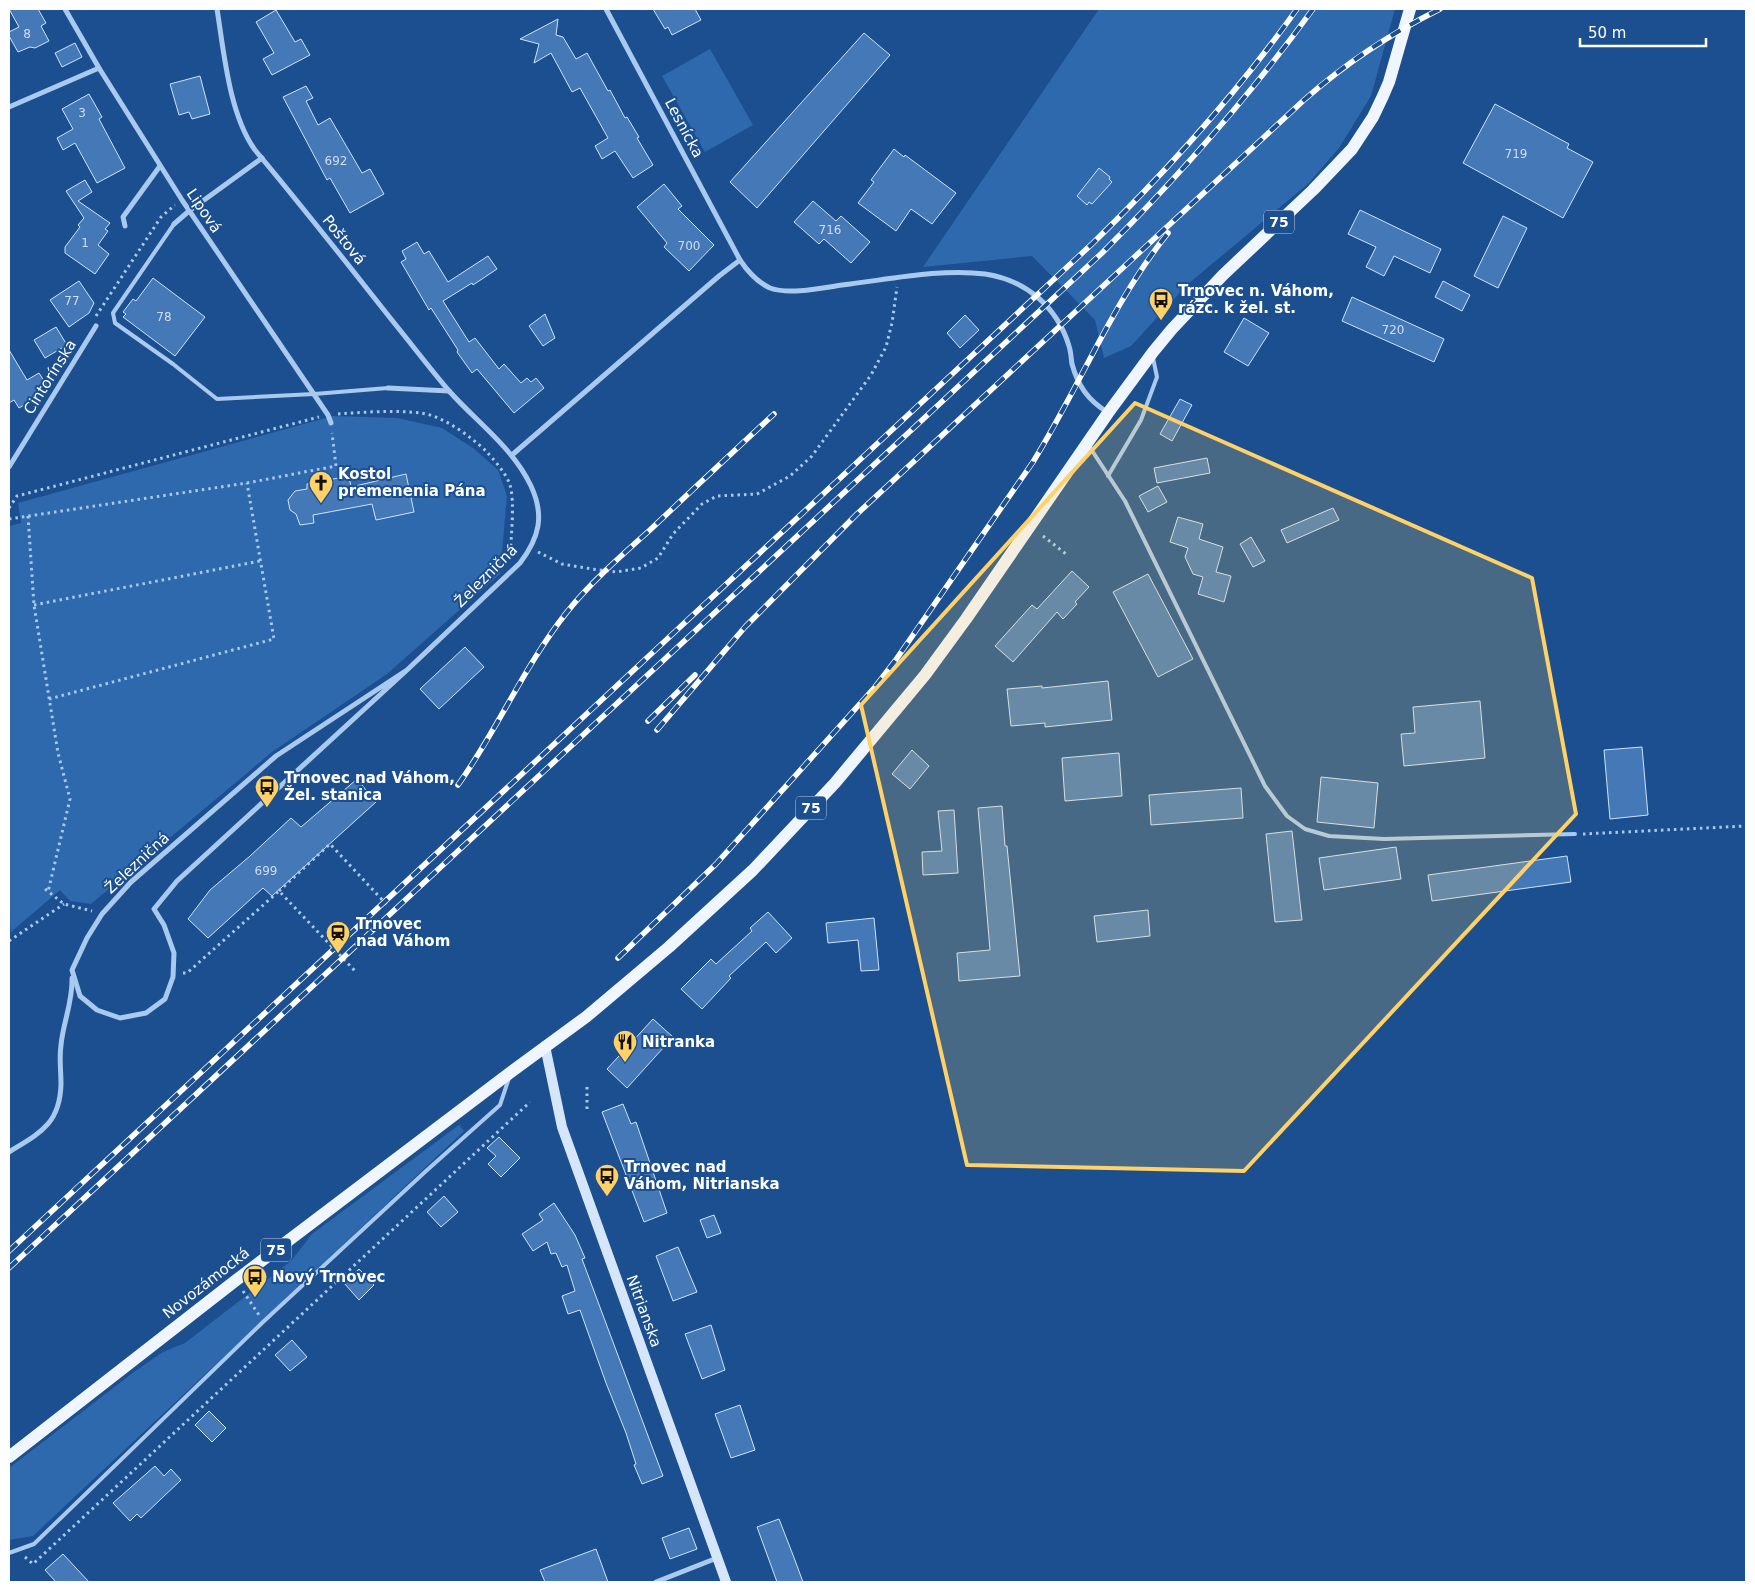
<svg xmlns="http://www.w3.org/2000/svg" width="1755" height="1591" viewBox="0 0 1755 1591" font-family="'DejaVu Sans',sans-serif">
<rect width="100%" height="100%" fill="#1b4f8f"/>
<g fill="#2e69ad">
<path d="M 1099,9 L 1395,9 L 1371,96 L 1339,148 L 1309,183 L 1188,284 L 1131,346 L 1104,358 L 1095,320 L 1032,256 L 923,267 Z"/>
<path d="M 710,49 L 753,125 L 705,152 L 662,76 Z"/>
<path d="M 333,416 L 397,418 L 442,428 L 473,448 L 498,470 L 507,496 L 500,574 L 387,674 L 272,752 L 91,904 L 70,901 L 60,890 L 11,932 L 9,917 L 9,526 L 21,523 L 18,503 Z"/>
<path d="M 459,1125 L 464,1131 L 33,1536 L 9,1540 L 9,1468 L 134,1372 L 163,1352 L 185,1343 L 291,1261 L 312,1234 Z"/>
</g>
<g fill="#4478b7" stroke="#cfe3fa">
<path d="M 9,9 L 38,9 L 46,23 L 41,26 L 49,41 L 35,48 L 30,47 L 18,52 L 9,36 L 9,32 L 19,27 Z"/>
<path d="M 653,9 L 695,9 L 701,20 L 672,35 L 668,27 L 665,29 Z"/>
<path d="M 276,10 L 295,42 L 301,39 L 310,55 L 272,75 L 263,59 L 274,53 L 256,22 Z"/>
<path d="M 558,19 L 556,35 L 563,37 L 576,59 L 587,53 L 608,91 L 610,90 L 625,118 L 627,117 L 639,137 L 637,138 L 653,165 L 633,178 L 615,151 L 602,159 L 595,146 L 608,138 L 580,88 L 572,92 L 551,53 L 534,63 L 539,44 L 520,39 Z"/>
<path d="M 864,33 L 890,55 L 757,208 L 730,182 Z"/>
<path d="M 75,43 L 82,57 L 62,67 L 55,53 Z"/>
<path d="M 200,76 L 210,114 L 192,119 L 189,112 L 179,115 L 170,84 Z"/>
<path d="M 306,86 L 313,98 L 306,101 L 318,125 L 330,118 L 362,173 L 370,169 L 384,194 L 350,213 L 330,178 L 327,180 L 283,97 Z"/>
<path d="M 89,94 L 102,117 L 99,119 L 125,168 L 97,183 L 75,143 L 63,150 L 57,138 L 73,129 L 62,109 Z"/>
<path d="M 1495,104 L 1569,144 L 1567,148 L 1593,162 L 1563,218 L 1463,163 Z"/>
<path d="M 894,149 L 904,157 L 905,155 L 956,193 L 932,224 L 911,209 L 896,231 L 858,203 L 874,182 L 871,180 Z"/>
<path d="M 1099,168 L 1110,177 L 1109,179 L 1112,182 L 1092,204 L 1089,202 L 1087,205 L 1077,196 Z"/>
<path d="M 85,180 L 92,192 L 78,201 L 110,223 L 105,229 L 108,231 L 98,245 L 109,254 L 95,274 L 65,253 L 65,247 L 80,227 L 78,225 L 84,218 L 66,191 Z"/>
<path d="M 664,184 L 682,206 L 678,209 L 714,245 L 689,271 L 664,247 L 667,243 L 637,207 Z"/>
<path d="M 813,201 L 836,221 L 841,216 L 870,242 L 851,263 L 824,239 L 819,244 L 794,222 Z"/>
<path d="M 1360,210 L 1441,249 L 1430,273 L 1394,256 L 1384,276 L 1366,267 L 1376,247 L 1348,234 Z"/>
<path d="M 1503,216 L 1527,228 L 1498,288 L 1474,276 Z"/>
<path d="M 417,242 L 424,254 L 429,251 L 448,282 L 488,256 L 497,269 L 473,285 L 472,283 L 443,301 L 469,342 L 475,338 L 499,369 L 504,364 L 521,383 L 527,378 L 531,382 L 536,378 L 544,388 L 514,413 L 477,369 L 472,373 L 457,352 L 458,350 L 431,308 L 429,310 L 401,262 L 406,259 L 402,251 Z"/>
<path d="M 153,278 L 205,317 L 175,356 L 123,317 L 126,314 L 123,312 L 133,299 L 136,301 Z"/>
<path d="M 79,281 L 94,303 L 89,313 L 69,327 L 50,300 Z"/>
<path d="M 1443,281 L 1470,295 L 1462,311 L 1435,297 Z"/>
<path d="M 1352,297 L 1444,339 L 1434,362 L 1342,321 Z"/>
<path d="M 545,314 L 555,338 L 543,346 L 529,326 Z"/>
<path d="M 965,315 L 979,330 L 960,348 L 947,333 Z"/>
<path d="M 1244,318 L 1269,333 L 1248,366 L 1224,352 Z"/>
<path d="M 56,327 L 67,345 L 45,358 L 34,340 Z"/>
<path d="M 9,350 L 27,380 L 39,373 L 48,387 L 36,394 L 38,397 L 19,408 L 14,400 L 9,403 Z"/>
<path d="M 1180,399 L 1192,405 L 1172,441 L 1160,434 Z"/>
<path d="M 1207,458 L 1210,473 L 1157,483 L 1154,468 Z"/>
<path d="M 406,474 L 414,512 L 376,520 L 372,504 L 313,515 L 314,523 L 300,525 L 296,514 L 290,510 L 288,500 L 295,491 L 307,489 L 307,484 L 349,476 L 351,487 Z"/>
<path d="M 1158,486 L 1167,502 L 1148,512 L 1139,496 Z"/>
<path d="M 1333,508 L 1339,520 L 1287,543 L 1281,530 Z"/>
<path d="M 1178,517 L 1203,524 L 1199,539 L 1223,547 L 1216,572 L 1231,576 L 1224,602 L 1198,594 L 1203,577 L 1193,574 L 1185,557 L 1188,548 L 1170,542 Z"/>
<path d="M 1251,537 L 1265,561 L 1253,567 L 1240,544 Z"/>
<path d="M 1072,571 L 1089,587 L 1075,602 L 1077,604 L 1063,619 L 1057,612 L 1013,662 L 995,646 L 1032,605 L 1037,609 Z"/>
<path d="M 1148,574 L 1193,659 L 1158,677 L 1113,592 Z"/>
<path d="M 465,647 L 484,667 L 439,709 L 420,689 Z"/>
<path d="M 1108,681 L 1112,720 L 1045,727 L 1045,723 L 1011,726 L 1007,689 L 1042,686 L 1042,688 Z"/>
<path d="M 1480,701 L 1485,758 L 1404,766 L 1401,734 L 1415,733 L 1413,707 Z"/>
<path d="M 1642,747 L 1648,815 L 1610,819 L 1604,750 Z"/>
<path d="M 912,750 L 929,766 L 910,789 L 892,774 Z"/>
<path d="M 1119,753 L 1122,796 L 1065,801 L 1062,758 Z"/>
<path d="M 1321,777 L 1378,783 L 1374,828 L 1317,822 Z"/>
<path d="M 357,779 L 376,802 L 272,896 L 263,888 L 208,938 L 188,919 L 210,890 L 250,856 L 291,818 L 301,827 Z"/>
<path d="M 1241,788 L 1243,818 L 1151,825 L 1149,795 Z"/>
<path d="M 1002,806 L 1005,846 L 1007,846 L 1020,976 L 959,981 L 957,953 L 990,950 L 978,808 Z"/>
<path d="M 954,810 L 958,873 L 923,875 L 922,852 L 942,851 L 938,811 Z"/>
<path d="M 1292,831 L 1302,920 L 1275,922 L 1266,834 Z"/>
<path d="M 1396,847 L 1401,879 L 1324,890 L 1319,858 Z"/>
<path d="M 1567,856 L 1571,882 L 1432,901 L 1428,875 Z"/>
<path d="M 1148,910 L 1150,936 L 1097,942 L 1094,916 Z"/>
<path d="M 768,912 L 792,938 L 776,953 L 766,942 L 729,976 L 731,978 L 702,1009 L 681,989 L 711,959 L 716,964 L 752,931 L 750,928 Z"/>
<path d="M 874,918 L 879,970 L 861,971 L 858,940 L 828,943 L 826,923 Z"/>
<path d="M 653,1019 L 673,1037 L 627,1088 L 607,1069 Z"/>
<path d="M 623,1104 L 631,1124 L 636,1122 L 667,1213 L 644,1222 L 602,1112 Z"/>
<path d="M 499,1137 L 520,1158 L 501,1177 L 488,1164 L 496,1156 L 487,1148 Z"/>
<path d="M 444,1196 L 458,1212 L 441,1227 L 427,1212 Z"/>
<path d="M 554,1203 L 575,1235 L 585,1258 L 582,1259 L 663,1476 L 642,1484 L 634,1465 L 636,1464 L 626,1433 L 606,1383 L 580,1310 L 568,1314 L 562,1296 L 575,1291 L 567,1265 L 562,1267 L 556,1253 L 551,1254 L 547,1242 L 533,1251 L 522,1234 L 543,1220 L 539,1214 Z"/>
<path d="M 714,1215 L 721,1233 L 707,1238 L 700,1220 Z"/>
<path d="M 678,1247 L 697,1292 L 673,1301 L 656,1256 Z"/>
<path d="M 359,1269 L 374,1285 L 359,1300 L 344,1283 Z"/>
<path d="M 711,1325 L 725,1370 L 702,1379 L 685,1334 Z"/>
<path d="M 292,1340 L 307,1357 L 290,1371 L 275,1355 Z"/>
<path d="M 740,1405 L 755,1450 L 731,1458 L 715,1414 Z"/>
<path d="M 209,1411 L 226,1428 L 212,1442 L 195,1425 Z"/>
<path d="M 155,1466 L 164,1476 L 171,1469 L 181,1480 L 141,1518 L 137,1514 L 130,1521 L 113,1503 Z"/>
<path d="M 779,1519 L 793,1555 L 803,1582 L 777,1582 L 757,1527 Z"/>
<path d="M 689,1528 L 697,1549 L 670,1559 L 662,1538 Z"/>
<path d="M 596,1549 L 608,1582 L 545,1582 L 540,1570 Z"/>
<path d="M 63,1554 L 89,1582 L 56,1582 L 45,1570 Z"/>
</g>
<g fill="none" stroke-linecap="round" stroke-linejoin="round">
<g stroke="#a9c9ee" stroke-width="3" stroke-dasharray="2.5 4" stroke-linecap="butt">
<path d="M 96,316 L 161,217 L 175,205"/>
<path d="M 338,414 C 365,412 394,410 421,413 C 443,416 470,436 486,451 C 494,460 506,473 510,485 C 515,502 511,538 510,557"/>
<path d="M 9,508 L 17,496 L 319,417"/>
<path d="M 28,516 L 34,605 L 58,753 L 70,799 L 48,892"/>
<path d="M 9,519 L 247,483 L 336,466 L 332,433"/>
<path d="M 1043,536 L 1066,554"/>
<path d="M 538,552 L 562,564 L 592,569 L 616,572 L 641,568 L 658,558 L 673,534 L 702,504 L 717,496 L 757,494 L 790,476 L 812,456 L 871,375 L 886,347 L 892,323 L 897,287"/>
<path d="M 34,605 L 260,561"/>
<path d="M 49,699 L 274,639 L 247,483"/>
<path d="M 1583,834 L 1746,826"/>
<path d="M 45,889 L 64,904 L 92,911"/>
<path d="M 279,891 L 330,844 L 388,906"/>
<path d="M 9,941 L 64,904"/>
<path d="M 183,973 L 187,973 L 279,891 L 356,972"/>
<path d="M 587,1087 L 587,1113"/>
<path d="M 243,1291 L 259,1315"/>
<path d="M 25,1557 L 33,1564 L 530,1102"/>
</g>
<g stroke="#a9c9ee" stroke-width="4">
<path d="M 174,224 L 113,313 L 115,323 L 173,364 L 217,399 L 314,394 L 388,388"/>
<path d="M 1089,446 L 1125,501 L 1265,786 L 1287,816 L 1305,829 L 1329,836 L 1384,839 L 1575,834"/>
<path d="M 1108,476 L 1141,420 L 1157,377 L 1153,358"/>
<path d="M 9,1553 L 34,1544 L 263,1322 L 426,1171 L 500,1105 L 509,1078"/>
</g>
<g stroke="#a9c9ee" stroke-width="5">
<path d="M 65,9 L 99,68 L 182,200 L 328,415 L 331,423"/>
<path d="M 217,9 C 224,52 229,114 255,150 C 303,207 349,266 395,324 C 413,346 431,370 450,392 C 477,422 513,448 531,486 C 545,516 539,538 520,563 L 407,670 L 276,756 L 131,882 L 102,914 L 87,938 L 72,970 L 80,996 L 97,1010 L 120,1018 L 146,1013 L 165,999 L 173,977 L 174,953 L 164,925 L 154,909 L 177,881 L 407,670"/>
<path d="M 606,9 L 740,260 C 748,272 757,282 770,288 C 789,295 822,288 842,285 C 886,280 941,268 985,274 C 1025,280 1057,306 1069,346 C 1071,352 1071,358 1072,364 C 1078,386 1088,400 1107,412"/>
<path d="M 9,107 L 99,68"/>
<path d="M 174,224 L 189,211 L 262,158"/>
<path d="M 125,226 L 123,217 L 160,166"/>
<path d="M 388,388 L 449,391"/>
<path d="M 512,455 L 719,276 L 740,260"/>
<path d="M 9,467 L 96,326"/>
<path d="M 9,1152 C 40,1133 60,1124 61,1084 C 61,1071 59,1058 61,1045 C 63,1023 73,1001 72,978"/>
<path d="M 656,1582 L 717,1558"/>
</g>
<path stroke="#d6e6fa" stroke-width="10" d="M 545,1046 L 562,1127 L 726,1582"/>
<path stroke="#f0f6ff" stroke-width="12" d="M 9,1457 L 235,1281 L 511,1072 L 586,1017 L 669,947 L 753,870 L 835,783 L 925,675 L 966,619 L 1108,413 L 1153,352 L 1172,329 L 1223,275 L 1313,190 L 1352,149 L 1373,117 L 1383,96 L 1389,82 L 1410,9"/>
<defs>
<g id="rail">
<path d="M 648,721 L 695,675"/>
<path d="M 657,730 L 745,627 L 857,514 L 1304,100 C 1347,62 1390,34 1440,9"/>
<path d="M 458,785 C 498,729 524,666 567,612 C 591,582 621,556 650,530 C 691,491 733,452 774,414"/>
<path d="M 618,958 L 716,864 L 875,687 L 895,661 L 1033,462 C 1080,386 1112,303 1168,233"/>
<path d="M 9,1251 L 1093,243 C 1168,170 1237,93 1297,9"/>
<path d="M 9,1268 L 1102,253 C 1179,176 1249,97 1313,9"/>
</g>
</defs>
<use href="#rail" stroke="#fff" stroke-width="5.5"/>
<use href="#rail" stroke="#1b4f8f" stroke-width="4" stroke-dasharray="11" stroke-linecap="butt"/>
</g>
<path fill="#ffd166" fill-opacity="0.2" stroke="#ffd166" stroke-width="4" stroke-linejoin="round" d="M 1135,403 L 1532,578 L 1576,814 L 1244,1171 L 967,1165 L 861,705 Z"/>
<defs>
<symbol id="bus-pin" viewBox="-11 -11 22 30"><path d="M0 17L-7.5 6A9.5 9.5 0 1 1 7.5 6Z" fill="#ffd166" stroke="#1b4f8f"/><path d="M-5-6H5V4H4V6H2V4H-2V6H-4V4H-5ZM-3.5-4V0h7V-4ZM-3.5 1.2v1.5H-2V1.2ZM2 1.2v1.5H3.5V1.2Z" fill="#111"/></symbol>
<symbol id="church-pin" viewBox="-11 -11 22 30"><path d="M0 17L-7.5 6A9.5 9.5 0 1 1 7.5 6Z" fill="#ffd166" stroke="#1b4f8f"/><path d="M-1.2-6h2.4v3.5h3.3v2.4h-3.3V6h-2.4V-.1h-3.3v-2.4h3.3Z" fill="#111"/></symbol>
<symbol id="station-pin" viewBox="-11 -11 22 30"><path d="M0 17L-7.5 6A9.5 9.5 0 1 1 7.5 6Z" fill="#ffd166" stroke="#1b4f8f"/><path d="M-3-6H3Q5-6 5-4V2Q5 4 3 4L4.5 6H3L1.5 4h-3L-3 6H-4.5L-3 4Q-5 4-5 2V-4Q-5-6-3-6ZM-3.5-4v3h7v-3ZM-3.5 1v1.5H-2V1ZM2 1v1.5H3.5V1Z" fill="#111"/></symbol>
<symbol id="restaurant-pin" viewBox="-11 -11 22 30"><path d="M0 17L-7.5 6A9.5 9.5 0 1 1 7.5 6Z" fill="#ffd166" stroke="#1b4f8f"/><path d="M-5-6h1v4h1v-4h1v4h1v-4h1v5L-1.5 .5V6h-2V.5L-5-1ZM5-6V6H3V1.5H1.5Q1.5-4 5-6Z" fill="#111"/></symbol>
</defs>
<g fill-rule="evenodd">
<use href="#bus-pin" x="1147" y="286" width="28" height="38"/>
<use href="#church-pin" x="307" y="469" width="28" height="38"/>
<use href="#bus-pin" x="253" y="773" width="28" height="38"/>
<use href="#station-pin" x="324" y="919" width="28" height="38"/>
<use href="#restaurant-pin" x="611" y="1028" width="28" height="38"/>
<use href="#bus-pin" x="593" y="1162" width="28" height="38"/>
<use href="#bus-pin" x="241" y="1263" width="28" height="38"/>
</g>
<g text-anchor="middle" stroke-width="4" stroke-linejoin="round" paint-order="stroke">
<g font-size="12" fill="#d0dded">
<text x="27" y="38">8</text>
<text x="82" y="117">3</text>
<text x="1516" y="158">719</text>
<text x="336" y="165">692</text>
<text x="830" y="234">716</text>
<text x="85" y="247">1</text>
<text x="689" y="250">700</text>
<text x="72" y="305">77</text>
<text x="164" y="321">78</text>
<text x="1393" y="334">720</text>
<text x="266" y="875">699</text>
</g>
<g fill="#1b4f8f" stroke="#bbcadd" stroke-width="1">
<rect x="1264" y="210.5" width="30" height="23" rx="4"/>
<rect x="796" y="796.5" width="30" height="23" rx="4"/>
<rect x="261" y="1238.5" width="30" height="23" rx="4"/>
</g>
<g font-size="14" font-weight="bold" fill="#fff">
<text x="1279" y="227">75</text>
<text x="811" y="813">75</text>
<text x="276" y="1255">75</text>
</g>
<g font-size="15" fill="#fff" stroke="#1b4f8f">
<text transform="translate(684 128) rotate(62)" y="5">Lesnícka</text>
<text transform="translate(204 211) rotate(56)" y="5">Lipová</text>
<text transform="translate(344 240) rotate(51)" y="5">Poštová</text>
<text transform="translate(50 377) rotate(-58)" y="5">Cintorínska</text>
<text transform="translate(486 576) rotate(-45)" y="5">Železničná</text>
<text transform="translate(137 863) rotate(-43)" y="5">Železničná</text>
<text transform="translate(206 1283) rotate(-38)" y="5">Novozámocká</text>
<text transform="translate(644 1311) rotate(70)" y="5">Nitrianska</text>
</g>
<g font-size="15" font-weight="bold" fill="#fff" stroke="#1b4f8f" text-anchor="start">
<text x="1178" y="296">Trnovec n. Váhom,<tspan x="1178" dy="17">rázc. k žel. st.</tspan></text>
<text x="338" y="479">Kostol<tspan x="338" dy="17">premenenia Pána</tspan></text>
<text x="284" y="783">Trnovec nad Váhom,<tspan x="284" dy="17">Žel. stanica</tspan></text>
<text x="356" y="929">Trnovec<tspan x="356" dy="17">nad Váhom</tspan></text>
<text x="642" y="1047">Nitranka</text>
<text x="624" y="1172">Trnovec nad<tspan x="624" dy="17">Váhom, Nitrianska</tspan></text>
<text x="272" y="1282">Nový Trnovec</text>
</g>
</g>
<rect width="1755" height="1591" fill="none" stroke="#ffffff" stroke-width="20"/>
<path d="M1580 38v8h126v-8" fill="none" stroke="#ffffff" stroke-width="2.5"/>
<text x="1588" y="38" font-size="15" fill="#ffffff" stroke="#1b4f8f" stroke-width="4" paint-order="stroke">50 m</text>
</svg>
